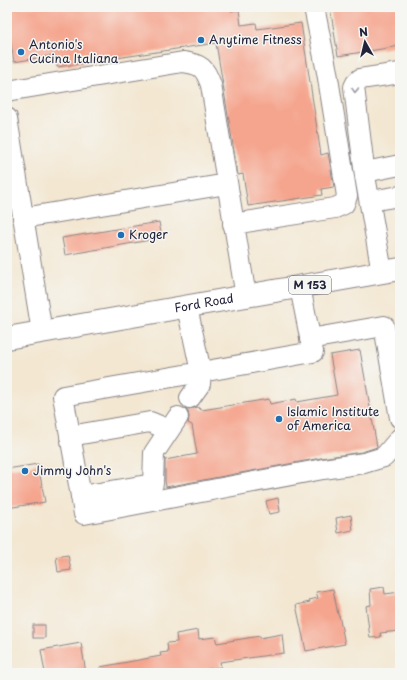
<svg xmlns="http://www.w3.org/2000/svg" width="407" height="680" viewBox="0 0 407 680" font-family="'Playpen Sans',sans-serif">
<rect width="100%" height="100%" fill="#f6f6f2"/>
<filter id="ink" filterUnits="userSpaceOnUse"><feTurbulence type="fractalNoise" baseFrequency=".025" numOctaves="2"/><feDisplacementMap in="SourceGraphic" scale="8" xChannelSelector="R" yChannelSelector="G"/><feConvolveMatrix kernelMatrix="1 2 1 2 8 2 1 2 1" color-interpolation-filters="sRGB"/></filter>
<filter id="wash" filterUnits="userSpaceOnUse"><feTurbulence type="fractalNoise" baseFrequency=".012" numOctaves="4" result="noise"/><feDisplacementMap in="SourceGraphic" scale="16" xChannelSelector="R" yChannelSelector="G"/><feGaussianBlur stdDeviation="0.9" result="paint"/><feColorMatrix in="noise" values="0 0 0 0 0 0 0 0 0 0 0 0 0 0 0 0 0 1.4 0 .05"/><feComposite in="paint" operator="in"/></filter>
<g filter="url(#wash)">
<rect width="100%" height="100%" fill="#f3e7d2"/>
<g id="blocks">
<g fill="#f5a48d">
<path d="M 7,7 L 231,7 L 231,11 L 239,10 L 241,25 L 256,23 L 257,29 L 301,23 L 321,155 L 328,153 L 334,187 L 321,189 L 322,195 L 248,206 L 243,174 L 238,175 L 216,43 L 57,67 L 55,55 L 14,62 L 7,19 Z"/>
<path d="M 330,7 L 400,7 L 400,46 L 338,56 Z"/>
<path d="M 159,222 L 162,238 L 65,255 L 62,238 Z"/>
<path d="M 360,350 L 377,447 L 362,452 L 321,458 L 166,487 L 165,480 L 165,460 L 197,454 L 192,425 L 188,423 L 189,417 L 188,412 L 185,408 L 189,409 L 197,407 L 202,410 L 269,399 L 270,404 L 296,399 L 297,402 L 337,395 L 330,355 Z"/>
<path d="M 38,464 L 45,502 L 7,508 L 7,469 Z"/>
<path d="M 278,498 L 280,512 L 269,514 L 266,501 Z"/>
<path d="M 351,515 L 353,530 L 338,533 L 336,518 Z"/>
<path d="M 68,555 L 71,570 L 58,572 L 56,557 Z"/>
<path d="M 384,587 L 385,594 L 400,592 L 400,631 L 380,633 L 381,637 L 370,638 L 366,606 L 371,605 L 370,589 Z"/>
<path d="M 333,589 L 338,615 L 339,615 L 345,644 L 306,651 L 296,605 L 310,602 L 309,600 L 318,598 L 316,592 Z"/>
<rect x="33" y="625" width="12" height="13"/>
<path d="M 198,630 L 199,639 L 215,637 L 217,643 L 260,636 L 260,638 L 282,634 L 284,653 L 220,662 L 221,667 L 185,673 L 101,673 L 100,667 L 161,656 L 160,653 L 168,652 L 167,643 L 177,642 L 176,634 Z"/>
<path d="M 81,643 L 86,673 L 45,673 L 41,650 Z"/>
</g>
</g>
</g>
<g filter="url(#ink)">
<use href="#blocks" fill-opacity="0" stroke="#8a8486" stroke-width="1"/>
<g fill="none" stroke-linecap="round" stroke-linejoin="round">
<defs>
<g id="minor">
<path d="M 7,91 L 183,62 C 201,64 205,68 211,85 L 246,297"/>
<path d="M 7,118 L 42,332"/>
<path d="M 365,176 L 370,171 L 400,165"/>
<path d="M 370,201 L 400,196"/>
<path d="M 23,218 L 227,184"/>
<path d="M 233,224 L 335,208 L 344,204 L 347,196 L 327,72 L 314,7"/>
<path d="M 382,272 L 365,176 L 354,87 L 356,83 L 360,79 L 400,73"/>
<path d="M 310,339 L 384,326 L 400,418"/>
<path d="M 190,398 L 200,384 L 201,372 L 313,352 L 300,287"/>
<path d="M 178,417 L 154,453 L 153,484 L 81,496 L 63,396 L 201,372 L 187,307"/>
<path d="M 70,436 L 150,422 L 169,430"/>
<path d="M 81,496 L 84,514 L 323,469 L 364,463 L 384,457 L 400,438"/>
</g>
<g id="major">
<path id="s1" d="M 7,338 L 400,269"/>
</g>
</defs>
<use href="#minor" stroke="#8a8486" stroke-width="22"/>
<use href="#major" stroke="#8a8486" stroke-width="24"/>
<use href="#minor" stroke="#fff" stroke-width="20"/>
<use href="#major" stroke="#fff" stroke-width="22"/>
</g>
<defs><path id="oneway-chevron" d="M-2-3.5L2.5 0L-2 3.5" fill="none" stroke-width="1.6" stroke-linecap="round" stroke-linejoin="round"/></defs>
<use stroke="#9c9ca7" href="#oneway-chevron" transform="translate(355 90) rotate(92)"/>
</g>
<g fill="#1f6fb2" stroke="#f6f6f2" stroke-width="1.5">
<circle cx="201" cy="40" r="4"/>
<circle cx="21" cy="52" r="4"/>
<circle cx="121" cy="235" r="4"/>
<circle cx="279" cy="419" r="4"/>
<circle cx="25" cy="471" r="4"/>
</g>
<g text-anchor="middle" stroke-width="3" stroke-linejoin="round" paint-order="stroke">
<rect fill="#f6f6f2" stroke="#626272" stroke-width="1" x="289" y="276" width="42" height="18" rx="3"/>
<g font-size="11" font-weight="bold" fill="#22223b">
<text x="310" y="289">M 153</text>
</g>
<g font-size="12" fill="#22223b" stroke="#f6f6f2" text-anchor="start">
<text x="209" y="44">Anytime Fitness</text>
<text x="29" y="49">Antonio's<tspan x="29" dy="14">Cucina Italiana</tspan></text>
<text x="129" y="239">Kroger</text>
<text x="287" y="416">Islamic Institute<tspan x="287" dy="14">of America</tspan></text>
<text x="33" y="475">Jimmy John's</text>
</g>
<g font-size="12" fill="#22223b" stroke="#f6f6f2">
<text dy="4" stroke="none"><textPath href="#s1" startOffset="200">Ford Road</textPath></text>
</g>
</g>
<rect width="407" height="680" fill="none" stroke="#f6f6f2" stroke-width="24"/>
<g transform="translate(365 42) rotate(352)" stroke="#f6f6f2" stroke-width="3" paint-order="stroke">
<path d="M0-3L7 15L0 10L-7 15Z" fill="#22223b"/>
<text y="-6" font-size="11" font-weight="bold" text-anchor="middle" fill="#22223b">N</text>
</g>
</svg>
